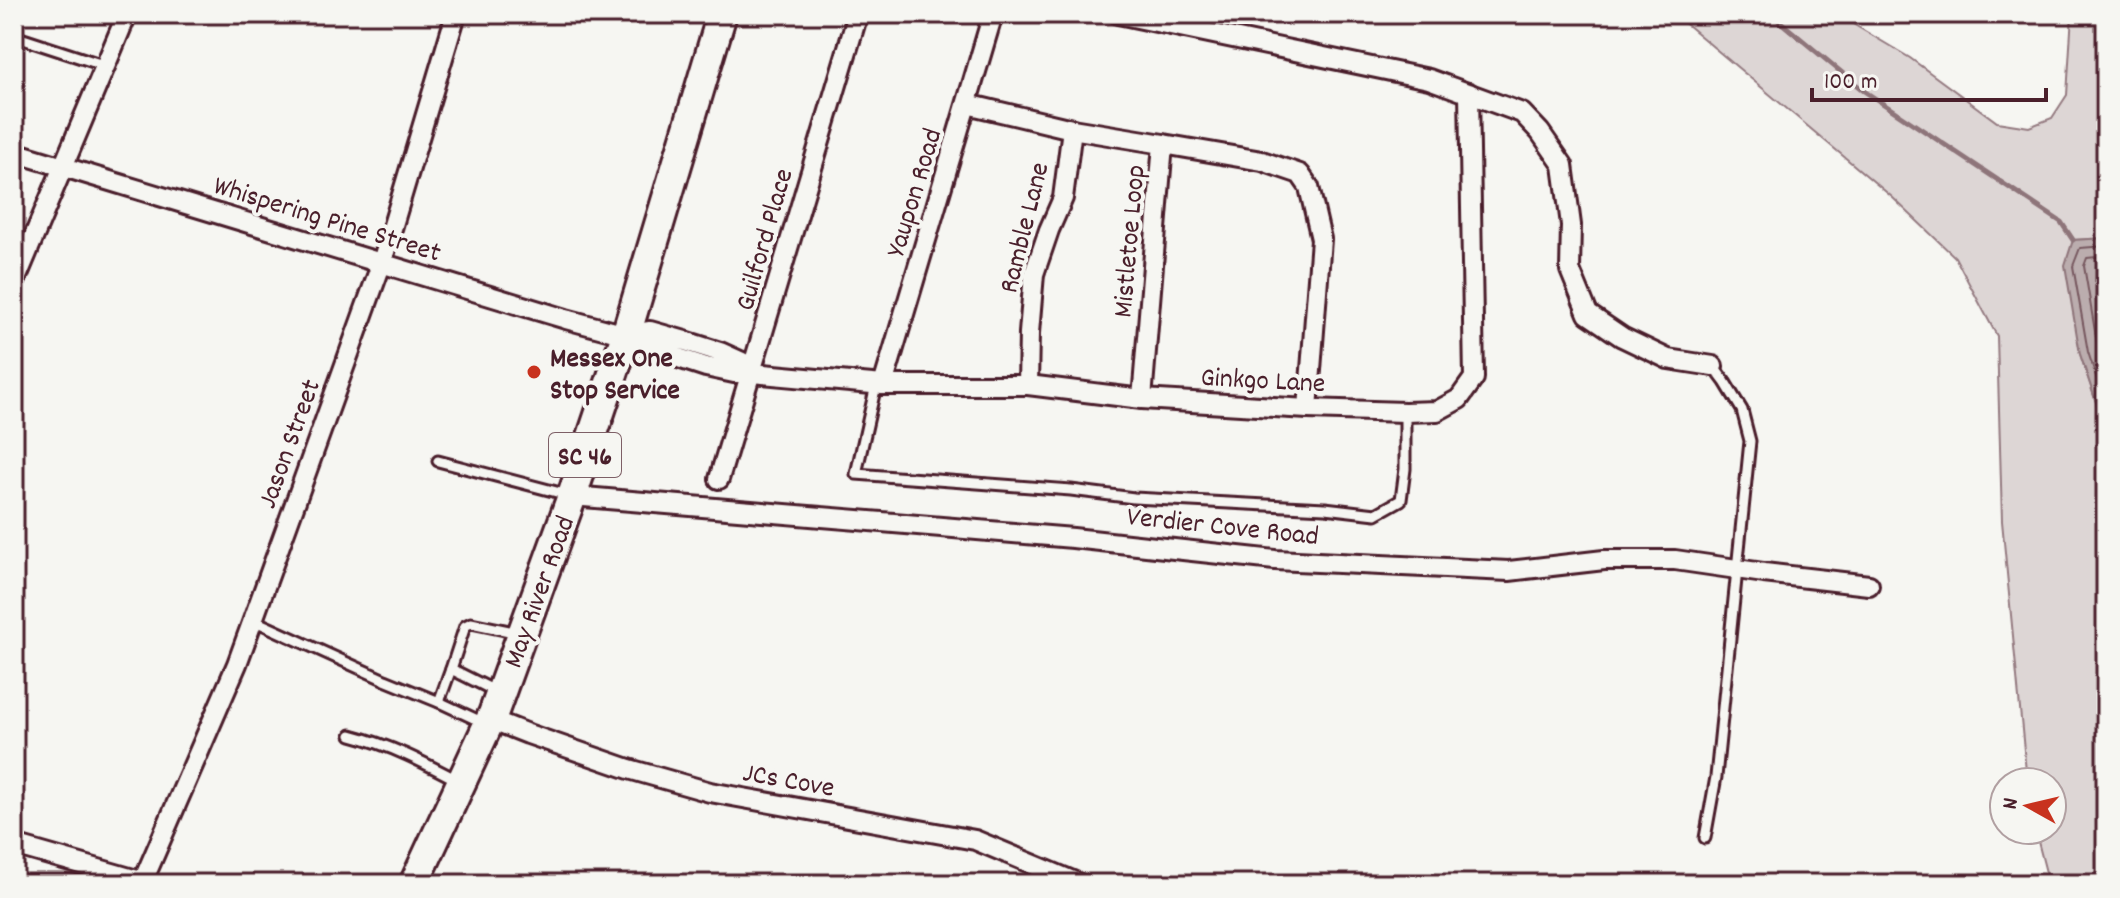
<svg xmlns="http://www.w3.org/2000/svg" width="2120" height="898" viewBox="0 0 2120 898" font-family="Dekko,sans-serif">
<rect width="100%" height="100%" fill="#f6f6f2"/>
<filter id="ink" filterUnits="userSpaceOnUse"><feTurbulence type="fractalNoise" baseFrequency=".0125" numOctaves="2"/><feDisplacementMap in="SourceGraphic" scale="16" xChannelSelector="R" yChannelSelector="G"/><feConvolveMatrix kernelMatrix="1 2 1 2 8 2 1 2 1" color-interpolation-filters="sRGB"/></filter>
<g filter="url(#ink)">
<path fill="#ddd6d5" stroke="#947a80" stroke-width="2" d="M 1674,14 L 1836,14 L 1910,58 L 1997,122 L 2029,127 L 2052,118 L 2067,95 L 2072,14 L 2106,14 L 2106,238 L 2073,240 L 2080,354 L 2106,432 L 2106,884 L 2049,884 L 2035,830 L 2052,830 L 2052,782 L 2027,782 L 2002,521 L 1997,336 L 1955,257 L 1892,197 Z"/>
<path fill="#bbadae" stroke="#8e747a" stroke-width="2" d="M 2106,238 L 2106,432 L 2080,354 L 2065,265 L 2073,240 Z"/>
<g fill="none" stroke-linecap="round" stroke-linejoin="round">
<g stroke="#77585f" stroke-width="2">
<path d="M 2106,246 L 2080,248 L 2073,266 L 2088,352 L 2106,407"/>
<path d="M 2106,256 L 2087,258 L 2084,266 L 2098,349 L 2106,375"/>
</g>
<path stroke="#8e747a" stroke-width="5" d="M 1768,14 L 1772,15 L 1864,91 L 2061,222 L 2073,240"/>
<defs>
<g id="lane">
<path d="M 14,36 L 106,66"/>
<path d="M 876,385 L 856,474 L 1071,490 L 1134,498 L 1325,508 L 1376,514 L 1401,500 L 1405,469 L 1405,412"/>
<path d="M 438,461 L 568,495"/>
<path d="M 253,620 L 385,680 L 439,702"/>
<path d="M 451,669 L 439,702 L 484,723"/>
<path d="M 497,692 L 451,669 L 465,626 L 471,623 L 519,633"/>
<path d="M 351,735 C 390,745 423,762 459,781"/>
<path d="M 1705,838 L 1716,777 L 1750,441 L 1742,410 L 1725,382 L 1713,366"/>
</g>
<g id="street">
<path d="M 1118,14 L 1429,79 L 1522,113 L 1540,132 L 1563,165 L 1571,225 L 1570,270 L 1588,314 L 1622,337 L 1668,359 L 1713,366"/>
<path d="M 967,104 L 1072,129 L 1163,144 L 1142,399"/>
<path d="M 1163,144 L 1262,161 L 1300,174 L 1309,187 L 1321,239 L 1308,409"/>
<path d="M 14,152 L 566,319 L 626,335 L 651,349 L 706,367 L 734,373 L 752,373 L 742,362 L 720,352 L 685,341 L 650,331 L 626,335"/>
<path d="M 14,284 L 127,14"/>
<path d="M 752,373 L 883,385 L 1028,385 L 1142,399 L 1308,409 L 1405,412 L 1437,411 L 1459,399 L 1474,378 L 1469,93"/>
<path d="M 883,385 L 993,14"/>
<path d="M 1028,385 L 1029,333 L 1034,274 L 1049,230 L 1063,198 L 1072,129"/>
<path d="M 719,479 L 858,14"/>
<path d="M 572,496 L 1073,538 L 1275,560 L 1509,571 L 1604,560 L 1675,560 L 1764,573 L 1869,585"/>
<path d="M 490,719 L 528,734 L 629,769 L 710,792 L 975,840 L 1080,884"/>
<path d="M 14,845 L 151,884"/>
<path d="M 143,881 L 237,664 L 253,620 L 382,262 L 456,14"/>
</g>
<path id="primary" d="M 414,884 L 493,714 L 572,496 L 626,335 L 722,14"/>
</defs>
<use href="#lane" stroke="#4a1f2b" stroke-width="15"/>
<use href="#street" stroke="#4a1f2b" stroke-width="24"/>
<use href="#primary" stroke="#4a1f2b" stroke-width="34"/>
<use href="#lane" stroke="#f6f6f2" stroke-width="9"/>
<use href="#street" stroke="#f6f6f2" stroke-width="18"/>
<use href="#primary" stroke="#f6f6f2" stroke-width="28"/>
</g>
</g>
<circle fill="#c8321e" stroke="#f6f6f2" stroke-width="3" cx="534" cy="372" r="8"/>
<g text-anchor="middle" stroke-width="8" stroke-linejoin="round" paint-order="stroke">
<rect fill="#f6f6f2" stroke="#7e6067" stroke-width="2" x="549" y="433" width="72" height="44" rx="6"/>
<g font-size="26" font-weight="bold" fill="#4a1f2b">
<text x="585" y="464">SC 46</text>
</g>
<g font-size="28" fill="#4a1f2b" stroke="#f6f6f2">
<text transform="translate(912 192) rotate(-73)" y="10">Yaupon Road</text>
<text transform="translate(328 217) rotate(17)" y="10">Whispering Pine Street</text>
<text transform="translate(1022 227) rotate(-76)" y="10">Ramble Lane</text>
<text transform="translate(762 239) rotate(-74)" y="10">Guilford Place</text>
<text transform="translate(1127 241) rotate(-85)" y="10">Mistletoe Loop</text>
<text transform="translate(1263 378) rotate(3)" y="10">Ginkgo Lane</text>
<text transform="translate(287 443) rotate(-70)" y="10">Jason Street</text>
<text transform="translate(1223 524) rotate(6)" y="10">Verdier Cove Road</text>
<text transform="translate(537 591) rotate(-70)" y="10">May River Road</text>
<text transform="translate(789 778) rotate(10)" y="10">JCs Cove</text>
</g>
<g font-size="28" font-weight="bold" fill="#4a1f2b" stroke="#f6f6f2" text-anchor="start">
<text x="550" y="366">Messex One<tspan x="550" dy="32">Stop Service</tspan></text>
</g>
</g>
<rect width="2120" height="898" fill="none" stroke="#f6f6f2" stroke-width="48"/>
<rect x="24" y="24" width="2072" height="850" fill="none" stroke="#4a1f2b" stroke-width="3" filter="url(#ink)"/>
<g transform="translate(2028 806) rotate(278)"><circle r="38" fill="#f6f6f2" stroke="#b1a0a2" stroke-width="2"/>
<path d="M0-6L14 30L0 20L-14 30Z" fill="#c8321e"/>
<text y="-12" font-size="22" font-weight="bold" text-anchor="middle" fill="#4a1f2b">N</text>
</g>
<path d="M1812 88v12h234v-12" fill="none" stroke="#4a1f2b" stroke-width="4"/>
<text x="1824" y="88" font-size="24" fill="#4a1f2b" stroke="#f6f6f2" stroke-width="6" paint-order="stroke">100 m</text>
</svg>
